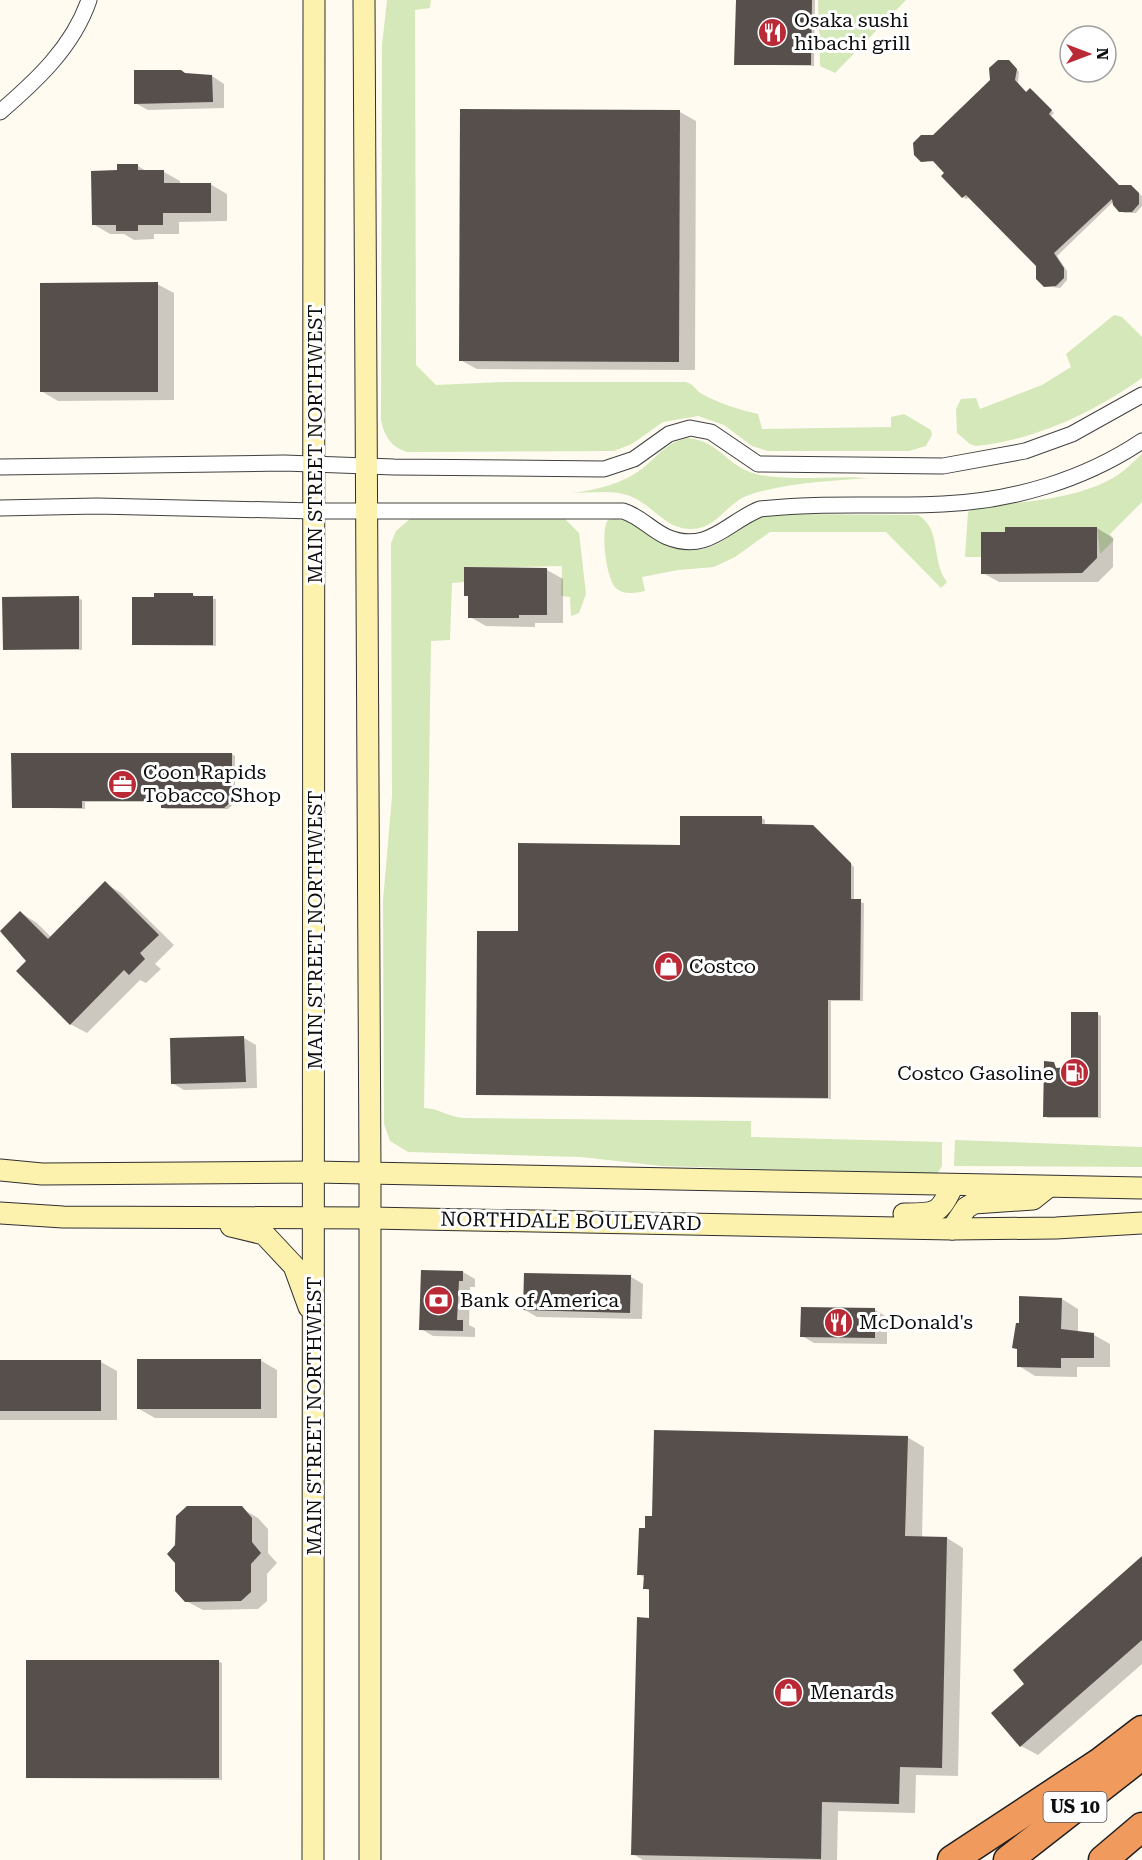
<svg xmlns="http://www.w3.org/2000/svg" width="1142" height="1860" viewBox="0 0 1142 1860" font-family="'Roboto Serif',serif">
<rect width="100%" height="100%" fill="#fffbf0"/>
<g fill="#d4e8ba">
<path d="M 387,0 L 431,0 L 430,8 L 415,10 L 416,365 L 436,385 L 502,382 L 686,382 C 694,384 695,390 702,394 C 718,403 740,410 758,414 L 762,429 L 891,427 L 891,417 L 904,414 L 931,430 L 932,435 L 926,446 L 909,451 L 768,451 L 752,446 L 724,425 L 698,416 L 663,422 L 632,444 L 614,451 L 407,452 C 391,447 384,436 381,420 L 382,45 Z"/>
<path d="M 818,0 L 906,0 L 835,73 L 820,66 Z"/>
<path d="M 1114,315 L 1122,317 L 1142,337 L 1142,378 C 1094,412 1036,440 976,446 L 970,444 L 957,433 L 956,409 L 961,399 L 976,398 L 980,409 L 1042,385 L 1071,367 L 1066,354 Z"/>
<path d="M 688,438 C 721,442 726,466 756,474 C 787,482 834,475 868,478 C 832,481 783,483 749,495 C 726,503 717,529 691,529 C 664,529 652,503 627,495 C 610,490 589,493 572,493 C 597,490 621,484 642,469 C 658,456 666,442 688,438 Z"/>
<path d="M 1142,454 L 1142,502 L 1110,534 L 1114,540 L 1100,554 L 1097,527 L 1006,527 L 1005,532 L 981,532 L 981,557 L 965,557 L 968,512 L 977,508 C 1023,501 1071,501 1113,478 C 1124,472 1133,462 1142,454 Z"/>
<path d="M 786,514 L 918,515 C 942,529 931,562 947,582 L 941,588 L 886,532 L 770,532 L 735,557 L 714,567 L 678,570 L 642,577 L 645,591 C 635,593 625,595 617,589 C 606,581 600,530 608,520 C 630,513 657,548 688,550 C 722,552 732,528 759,517 C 767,514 778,515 786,514 Z"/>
<path d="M 411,518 L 564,518 L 579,533 L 586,594 L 579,613 L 571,616 L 570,597 L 561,596 L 562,566 L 466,568 L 464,582 L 452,583 L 450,640 L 431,641 L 424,1108 C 439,1108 448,1117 463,1118 L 751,1121 L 751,1137 L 942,1142 L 942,1166 L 937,1174 L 662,1166 L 581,1157 L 408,1152 L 390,1141 L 384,1124 L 383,901 L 392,796 L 391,543 L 396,531 Z"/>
<path d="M 955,1140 L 1142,1147 L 1142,1167 L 954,1166 Z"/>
</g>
<g fill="#0003">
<path d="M 737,0 L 815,0 L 814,66 L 736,64 Z"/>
<path d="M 1012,64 L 1019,72 L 1018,83 L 1027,93 L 1034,92 L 1054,113 L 1051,116 L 1121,187 L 1131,187 L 1142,196 L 1142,206 L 1136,213 L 1124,213 L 1114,201 L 1057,256 L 1067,271 L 1067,280 L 1060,288 L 1045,286 L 1038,266 L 970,197 L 966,199 L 963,197 L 936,162 L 922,160 L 934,136 Z"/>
<path d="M 212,76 L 224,84 L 224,108 L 148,110 L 135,103 Z"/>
<path d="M 680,112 L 696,121 L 695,370 L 477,369 L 460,360 Z"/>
<path d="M 138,166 L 148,172 L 164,172 L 180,181 L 180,184 L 210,184 L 227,194 L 227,221 L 179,222 L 179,234 L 154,234 L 154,239 L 134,240 L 124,234 L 110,234 L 93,224 L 118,172 Z"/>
<path d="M 157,284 L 174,293 L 174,400 L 58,401 L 41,391 Z"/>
<path d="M 1097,528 L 1113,538 L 1113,567 L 1098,582 L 999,582 L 983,573 L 1006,533 Z"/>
<path d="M 547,570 L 563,579 L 563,623 L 535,623 L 535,627 L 486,626 L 470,617 L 470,598 L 466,595 Z"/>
<path d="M 192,594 L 196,597 L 216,599 L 216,646 L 134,645 L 155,598 Z"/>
<path d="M 78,598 L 82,600 L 82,650 L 4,649 Z"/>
<path d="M 232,754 L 235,756 L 235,803 L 228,809 L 166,809 L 162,807 L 162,802 L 85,802 L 85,809 L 13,807 Z"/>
<path d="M 762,818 L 765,820 L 765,826 L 817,829 L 854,867 L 854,901 L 864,903 L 863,1001 L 831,1001 L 831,1099 L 477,1094 L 519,933 L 681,846 Z"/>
<path d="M 105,883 L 121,893 L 174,945 L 155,964 L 161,969 L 146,983 L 140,980 L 87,1033 L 70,1024 L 28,961 L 1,933 L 21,913 L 37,923 L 51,937 Z"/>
<path d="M 1097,1014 L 1101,1016 L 1101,1118 L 1048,1118 L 1044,1116 L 1053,1064 L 1058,1069 L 1072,1069 Z"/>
<path d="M 244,1038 L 256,1045 L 257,1088 L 184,1090 L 172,1083 Z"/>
<path d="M 463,1272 L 475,1279 L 475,1287 L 470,1287 L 469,1325 L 475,1328 L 475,1337 L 433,1336 L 421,1329 Z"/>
<path d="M 631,1277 L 643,1284 L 642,1319 L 537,1317 L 525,1310 Z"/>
<path d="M 1062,1299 L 1078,1309 L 1078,1333 L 1094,1335 L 1110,1344 L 1110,1367 L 1077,1367 L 1077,1377 L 1035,1376 L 1019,1366 L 1019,1350 L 1013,1347 Z"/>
<path d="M 802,1308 L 875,1310 L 887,1317 L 887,1344 L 814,1343 L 802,1336 Z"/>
<path d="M 260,1360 L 277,1370 L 277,1418 L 155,1418 L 139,1409 Z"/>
<path d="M 0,1362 L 101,1362 L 117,1371 L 117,1420 L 0,1420 Z"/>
<path d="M 907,1437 L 924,1447 L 922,1538 L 947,1538 L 963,1548 L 958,1776 L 916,1775 L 915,1813 L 838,1811 L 837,1860 L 643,1860 L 633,1854 L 650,1619 L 651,1592 L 645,1588 L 645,1578 L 639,1574 L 646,1530 L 653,1517 Z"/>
<path d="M 241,1508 L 258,1518 L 268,1529 L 268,1553 L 277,1563 L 267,1574 L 267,1601 L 258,1609 L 203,1610 L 186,1601 Z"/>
<path d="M 1142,1558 L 1142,1664 L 1038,1755 L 1021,1746 Z"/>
<path d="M 218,1661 L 222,1663 L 222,1780 L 27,1778 Z"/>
</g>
<g fill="#574f4b">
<path d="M 736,0 L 812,0 L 811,65 L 734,65 Z"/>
<path d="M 998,60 L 1009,60 L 1017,69 L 1015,80 L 1026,92 L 1030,88 L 1052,110 L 1049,114 L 1119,185 L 1131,185 L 1139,193 L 1139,204 L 1132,212 L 1119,212 L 1113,205 L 1112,199 L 1054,253 L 1064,268 L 1064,278 L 1056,286 L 1044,287 L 1036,279 L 1036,266 L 966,195 L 962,198 L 941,176 L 944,173 L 933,161 L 921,162 L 914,155 L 913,143 L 921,135 L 933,135 L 990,80 L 989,68 Z"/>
<path d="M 134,70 L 181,70 L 185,73 L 212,75 L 213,102 L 134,104 Z"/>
<path d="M 460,109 L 680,110 L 679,362 L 459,361 Z"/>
<path d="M 117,164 L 138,164 L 138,170 L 164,170 L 164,183 L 211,183 L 211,213 L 163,213 L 163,225 L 138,225 L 138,231 L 116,231 L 116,225 L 92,225 L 91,171 L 117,170 Z"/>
<path d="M 158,282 L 158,392 L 40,392 L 40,283 Z"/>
<path d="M 1005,527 L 1097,527 L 1097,558 L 1082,573 L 981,574 L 981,532 L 1005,532 Z"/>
<path d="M 464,567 L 547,568 L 547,615 L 519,615 L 519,618 L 468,618 L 468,596 L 464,596 Z"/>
<path d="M 154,593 L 193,593 L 193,596 L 213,596 L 213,645 L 132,645 L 132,597 L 154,597 Z"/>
<path d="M 79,596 L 79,649 L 3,650 L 2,597 Z"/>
<path d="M 11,753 L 232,753 L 232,801 L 224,808 L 161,808 L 161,801 L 82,801 L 82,808 L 12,808 Z"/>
<path d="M 680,816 L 762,816 L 762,824 L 813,825 L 851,863 L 851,899 L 861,899 L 860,1000 L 828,1000 L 828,1098 L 476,1095 L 477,931 L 518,931 L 518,843 L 680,845 Z"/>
<path d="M 105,881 L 159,935 L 140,953 L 145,959 L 129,975 L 124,970 L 70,1025 L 16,971 L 26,961 L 0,931 L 20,911 L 48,939 Z"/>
<path d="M 1071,1012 L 1098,1012 L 1098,1117 L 1043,1117 L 1044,1061 L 1054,1062 L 1056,1068 L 1071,1067 Z"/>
<path d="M 244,1036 L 246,1082 L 171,1084 L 170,1038 Z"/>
<path d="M 421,1270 L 463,1271 L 463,1281 L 459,1281 L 457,1320 L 463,1320 L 463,1331 L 419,1330 Z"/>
<path d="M 524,1273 L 631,1275 L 630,1313 L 523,1310 Z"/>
<path d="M 1019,1296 L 1062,1298 L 1061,1329 L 1094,1333 L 1094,1358 L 1061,1358 L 1061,1368 L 1017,1367 L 1017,1349 L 1012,1348 L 1016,1323 L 1019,1323 Z"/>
<path d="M 801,1307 L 875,1308 L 875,1338 L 800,1337 Z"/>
<rect x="137" y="1359" width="124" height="50"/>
<rect x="0" y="1360" width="101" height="51"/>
<path d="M 654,1430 L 908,1436 L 905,1536 L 947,1537 L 942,1768 L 900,1767 L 899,1804 L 822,1802 L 821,1859 L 631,1855 L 637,1617 L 649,1618 L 649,1589 L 643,1589 L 644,1575 L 637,1575 L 639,1528 L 645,1528 L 645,1516 L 652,1516 Z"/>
<path d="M 187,1506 L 242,1506 L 252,1518 L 252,1542 L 261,1553 L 251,1564 L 251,1592 L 241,1601 L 185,1602 L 175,1591 L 175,1563 L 167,1554 L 175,1545 L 176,1516 Z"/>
<path d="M 1142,1556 L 1142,1640 L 1020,1747 L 991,1713 L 1024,1684 L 1013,1670 Z"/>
<rect x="26" y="1660" width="193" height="118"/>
</g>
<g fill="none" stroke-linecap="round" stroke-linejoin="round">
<defs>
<g id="street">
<path d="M 0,112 C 36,81 73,47 89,0"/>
<path d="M 0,467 L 284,463 L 394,467 L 604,469 L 634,459 L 669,434 L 690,428 L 711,432 L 758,464 L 943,466 L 1025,451 L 1072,434 L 1142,395"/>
<path d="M 0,508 L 97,506 L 315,511 L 623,511 C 640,516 651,530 667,537 C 708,554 727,522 760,509 C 821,502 882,507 943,504 C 1012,501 1084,480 1142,441"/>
</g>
<g id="secondary">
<path d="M 364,0 L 370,1173 L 370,1860"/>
<path d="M 0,1170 L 42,1174 L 314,1172 L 1142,1188"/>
<path d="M 0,1213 L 63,1217 L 370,1218 L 952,1229 L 1056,1228 L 1142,1223"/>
<path d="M 904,1214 C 936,1214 939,1215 953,1185"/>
<path d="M 231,1226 L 264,1234 L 294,1266 L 309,1307"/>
<path d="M 952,1229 L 966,1208 L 974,1203 L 1033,1199 L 1048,1187"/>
<path d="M 313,1860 L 314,0"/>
</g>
<g id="highway">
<path d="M 952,1860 L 1099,1763 L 1142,1730"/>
<path d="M 1008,1860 L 1136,1760"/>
<path d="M 1103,1860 L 1142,1827"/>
</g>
</defs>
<use href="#street" stroke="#414141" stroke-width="17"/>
<use href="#secondary" stroke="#303030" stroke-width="23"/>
<use href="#highway" stroke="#1f1f1f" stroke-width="31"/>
<use href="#street" stroke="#fff" stroke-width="15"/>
<use href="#secondary" stroke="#fcf1ad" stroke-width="21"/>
<use href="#highway" stroke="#f09b5d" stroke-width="28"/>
</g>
<defs>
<symbol id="restaurant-disc" viewBox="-11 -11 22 22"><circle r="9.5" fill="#ba2a36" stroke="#fff"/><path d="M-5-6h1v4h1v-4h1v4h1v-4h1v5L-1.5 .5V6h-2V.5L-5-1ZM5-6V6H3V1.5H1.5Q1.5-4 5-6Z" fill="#fff"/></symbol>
<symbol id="office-disc" viewBox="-11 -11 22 22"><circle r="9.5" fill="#ba2a36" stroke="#fff"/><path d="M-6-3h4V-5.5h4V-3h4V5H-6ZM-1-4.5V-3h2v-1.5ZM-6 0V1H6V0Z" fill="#fff"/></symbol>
<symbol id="shop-disc" viewBox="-11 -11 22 22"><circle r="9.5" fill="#ba2a36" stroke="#fff"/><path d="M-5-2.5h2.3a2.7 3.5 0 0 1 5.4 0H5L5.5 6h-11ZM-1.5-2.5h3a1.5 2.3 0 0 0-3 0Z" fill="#fff"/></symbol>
<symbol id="fuel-disc" viewBox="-11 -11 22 22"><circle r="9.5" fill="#ba2a36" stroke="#fff"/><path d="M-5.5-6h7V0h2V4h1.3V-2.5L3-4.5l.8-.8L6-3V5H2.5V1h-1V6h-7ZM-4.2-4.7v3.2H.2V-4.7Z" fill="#fff"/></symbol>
<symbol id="bank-disc" viewBox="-11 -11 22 22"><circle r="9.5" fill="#ba2a36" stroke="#fff"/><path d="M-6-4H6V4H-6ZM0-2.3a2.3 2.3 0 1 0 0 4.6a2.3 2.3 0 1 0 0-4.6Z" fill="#fff"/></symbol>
</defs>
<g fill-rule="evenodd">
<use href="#restaurant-disc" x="756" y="16" width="33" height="33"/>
<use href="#office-disc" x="106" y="768" width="33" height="33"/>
<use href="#shop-disc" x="652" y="950" width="33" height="33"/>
<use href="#fuel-disc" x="1058" y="1056" width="33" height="33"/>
<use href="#bank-disc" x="422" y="1284" width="33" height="33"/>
<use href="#restaurant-disc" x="822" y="1306" width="33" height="33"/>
<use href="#shop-disc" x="772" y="1676" width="33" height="33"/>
</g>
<g text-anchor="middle" stroke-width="6" stroke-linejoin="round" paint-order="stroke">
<rect fill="#fff" stroke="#565656" stroke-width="1.5" x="1043.5" y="1792" width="63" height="30" rx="4.5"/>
<g font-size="18" font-weight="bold" fill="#0e0e0e">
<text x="1075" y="1813">US 10</text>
</g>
<g font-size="20" fill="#0e0e0e" stroke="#fff" text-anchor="start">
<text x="794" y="27">Osaka sushi<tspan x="794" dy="23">hibachi grill</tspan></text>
<text x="143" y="779">Coon Rapids<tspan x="143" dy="23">Tobacco Shop</tspan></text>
<text x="689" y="973">Costco</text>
<text x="1054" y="1080" text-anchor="end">Costco Gasoline</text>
<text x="460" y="1307">Bank of America</text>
<text x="859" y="1329">McDonald's</text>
<text x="810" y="1699">Menards</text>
</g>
<g font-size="20" fill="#0e0e0e" stroke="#fff">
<text transform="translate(315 444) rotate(-90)" y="7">MAIN STREET NORTHWEST</text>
<text transform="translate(315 930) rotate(-90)" y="7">MAIN STREET NORTHWEST</text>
<text transform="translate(571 1221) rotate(1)" y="7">NORTHDALE BOULEVARD</text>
<text transform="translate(314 1416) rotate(-90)" y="7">MAIN STREET NORTHWEST</text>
</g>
</g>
<g transform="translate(1088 54) rotate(90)"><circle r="28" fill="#ffffff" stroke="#9f9f9f" stroke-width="1.5"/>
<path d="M0-4.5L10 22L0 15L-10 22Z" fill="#ba2a36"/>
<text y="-9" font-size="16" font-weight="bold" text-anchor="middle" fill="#0e0e0e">N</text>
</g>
</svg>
